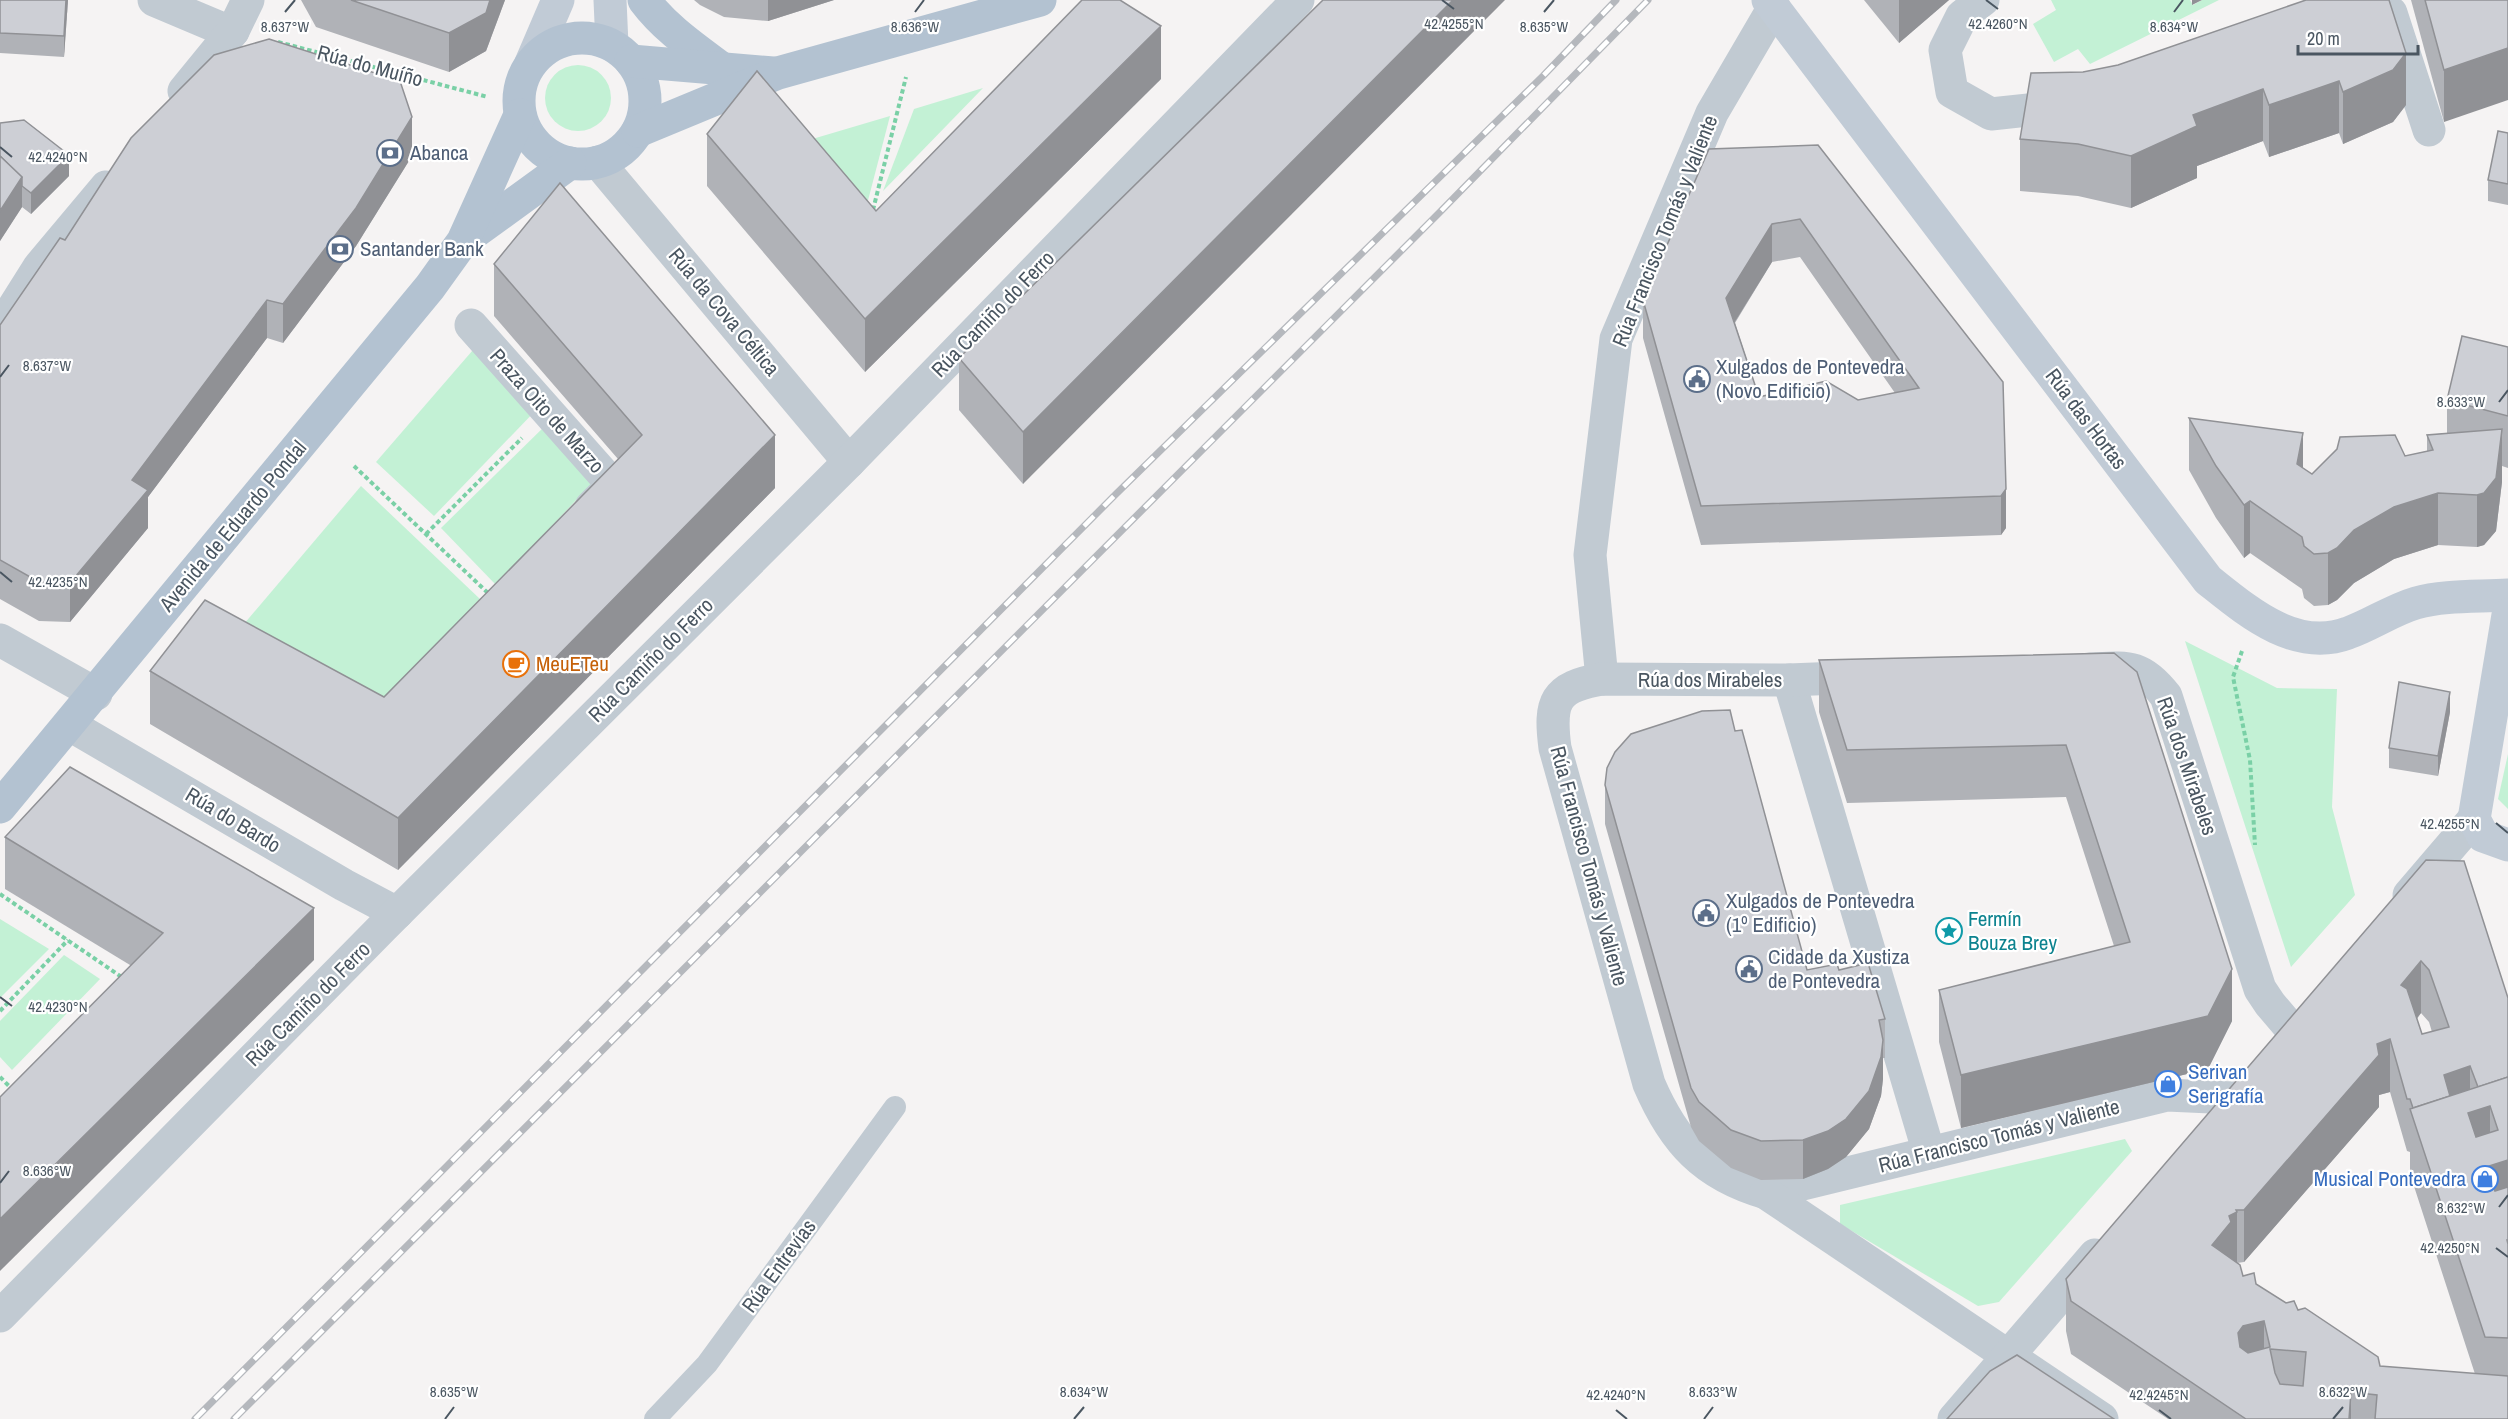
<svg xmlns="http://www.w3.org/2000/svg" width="2508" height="1419" viewBox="0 0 2508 1419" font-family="'Archivo Narrow',sans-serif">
<rect width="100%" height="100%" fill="#f5f3f3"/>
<g fill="#c3f1d5">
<path d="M 2051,0 L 2190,0 L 2193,5 L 2202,0 L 2219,0 L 2090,64 L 2078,49 L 2054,62 L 2033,24 L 2056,10 Z"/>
<circle cx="578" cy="98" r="33"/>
<path d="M 983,88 L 883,191 L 914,109 Z"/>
<path d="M 890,116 L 865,212 L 809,140 Z"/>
<path d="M 479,343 L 538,408 L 434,516 L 376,462 Z"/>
<path d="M 549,422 L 598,477 L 496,585 L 441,528 Z"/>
<path d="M 361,486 L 480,599 L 385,699 L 244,624 Z"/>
<path d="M 2185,641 L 2277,688 L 2337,689 L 2332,807 L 2355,895 L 2291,967 Z"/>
<path d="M 2508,754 L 2508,809 L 2498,799 Z"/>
<path d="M 0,919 L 49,949 L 0,998 Z"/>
<path d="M 64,955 L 100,979 L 12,1070 L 0,1057 L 0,1021 Z"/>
<path d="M 2125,1139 L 2132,1151 L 1999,1302 L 1978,1306 L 1840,1224 L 1840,1205 Z"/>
</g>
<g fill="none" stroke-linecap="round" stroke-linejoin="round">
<g stroke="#7ad0a6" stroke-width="4" stroke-dasharray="4.5 3" stroke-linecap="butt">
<path d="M 278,42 L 488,97"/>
<path d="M 873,210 L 906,77"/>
<path d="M 354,466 L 489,594"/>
<path d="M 426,534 L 522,438"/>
<path d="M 2242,651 L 2233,677 L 2250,760 L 2255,845"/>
<path d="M 0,894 L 123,978"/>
<path d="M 0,1011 L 68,940"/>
<path d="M 0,1077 L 13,1090"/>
</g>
<path stroke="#c1cad2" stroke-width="22" d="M 655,1419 L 707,1364 L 895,1107"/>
<g stroke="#c1cad2" stroke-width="33">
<path d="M 154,0 L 218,27 L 233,31"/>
<path d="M 184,91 L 233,31 L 248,0"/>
<path d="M 471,325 L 613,485 L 591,507"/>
<path d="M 0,329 L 39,267 L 106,187"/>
<path d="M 1602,679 L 1590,555 L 1616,339 L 1712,113 L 1774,7"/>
<path d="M 1789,680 L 1929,1153"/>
</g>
<g stroke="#c1cad2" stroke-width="33">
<path d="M 1983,0 L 1962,16 L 1945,50 L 1952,92 L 1991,114 L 2055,107 L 2067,103"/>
<path d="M 2391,13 L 2429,130"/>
<path d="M 598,162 L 849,462"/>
<path d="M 0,640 L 96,694"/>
<path d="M 2090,669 C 2128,667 2141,664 2166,696 L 2260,989 L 2270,1004 L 2293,1031"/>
<path d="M 1864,677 L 1789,680 L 1602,679 C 1554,687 1549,702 1555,748 L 1649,1084 C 1674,1142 1704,1175 1766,1193 L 2167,1095 L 2233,1098"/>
<path d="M 70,725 L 344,885 L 397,913"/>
<path d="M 1766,1193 L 2102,1419"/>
<path d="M 0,1316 L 383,927 L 849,462 L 1298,0"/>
</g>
<g stroke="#c1cad2" stroke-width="33">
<path d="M 2409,895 L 2474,819"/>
<path d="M 1954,1419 L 2095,1255"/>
</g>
<g stroke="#c1cbd6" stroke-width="33">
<path d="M 610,0 L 612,45"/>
<path d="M 1768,0 L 2208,580 C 2247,611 2295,653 2348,633 C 2371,625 2392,610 2416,603 C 2444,595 2478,597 2508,595"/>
<path d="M 531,63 L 558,0"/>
<path d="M 2508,615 L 2474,819 L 2483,836 L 2508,845"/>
</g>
<g stroke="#b3c2d1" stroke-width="33">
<path d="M 644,0 C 665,28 693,47 721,68"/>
<circle cx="582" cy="101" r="63"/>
<path d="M 631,61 L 773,73"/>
<path d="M 638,131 L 778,73 L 1040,0"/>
<path d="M 464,240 L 570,163"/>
<path d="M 0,807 L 430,287 L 463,241 L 520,115"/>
</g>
<defs>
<g id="rail">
<path d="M 195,1419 L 1116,494 L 1543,76 L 1616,0"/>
<path d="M 234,1419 L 1440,212 L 1648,0"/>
</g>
</defs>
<use href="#rail" stroke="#b5b8bd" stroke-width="7"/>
<use href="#rail" stroke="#fff" stroke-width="4.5" stroke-dasharray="14" stroke-linecap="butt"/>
</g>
<g fill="#b0b2b7" fill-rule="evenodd">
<path d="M 0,0 L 68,0 L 64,57 L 0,53 Z"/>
<path d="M 301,0 L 505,0 L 486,51 L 449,72 L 316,27 Z"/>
<path d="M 694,0 L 834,0 L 768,21 L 724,17 L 700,5 Z"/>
<path d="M 1323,0 L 1023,484 L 959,410 L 959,358 Z"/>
<path d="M 1864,0 L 1949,0 L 1899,43 Z"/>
<path d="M 2306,0 L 2406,105 L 2393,122 L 2343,144 L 2339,133 L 2269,157 L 2263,141 L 2197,166 L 2197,178 L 2131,208 L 2078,196 L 2020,191 L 2020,139 L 2083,72 L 2118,65 Z"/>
<path d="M 2411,0 L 2508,0 L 2444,122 Z"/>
<path d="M 1161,79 L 865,372 L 707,186 L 707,134 L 876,211 Z"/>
<path d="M 0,123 L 69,176 L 31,214 L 22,207 L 0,241 Z"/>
<path d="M 2508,133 L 2508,205 L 2488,201 L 2488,180 Z"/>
<path d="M 1818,145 L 2003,382 L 2006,528 L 2001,535 L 1701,545 L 1643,338 L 1643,300 ZM 1800,257 L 1895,393 L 1858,400 L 1759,397 L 1735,323 L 1772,262 Z"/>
<path d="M 412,156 L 356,246 L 283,343 L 267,338 L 148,497 L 148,528 L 70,622 L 39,621 L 0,599 L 0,325 L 65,240 Z"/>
<path d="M 494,264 L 775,488 L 398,870 L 150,724 L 150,671 L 384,697 L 618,459 L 494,316 Z"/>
<path d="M 2508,347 L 2508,468 L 2502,466 L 2502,482 L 2496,531 L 2484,545 L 2477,547 L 2438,545 L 2394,559 L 2354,583 L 2337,600 L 2328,605 L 2314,606 L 2304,598 L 2302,589 L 2250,553 L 2244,558 L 2216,518 L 2189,470 L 2189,418 L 2303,468 L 2312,474 L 2405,456 L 2427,451 L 2427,435 L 2447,433 L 2447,400 Z"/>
<path d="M 2114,653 L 2232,1021 L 2208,1069 L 1961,1128 L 1939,1042 L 1939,990 L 2114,946 L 2066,797 L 1847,803 L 1819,712 L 1819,660 Z"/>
<path d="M 2450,712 L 2438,776 L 2389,768 L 2389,748 Z"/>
<path d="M 1735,731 L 1807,970 L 1839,970 L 1885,1019 L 1885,1058 L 1883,1058 L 1883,1079 L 1881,1096 L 1869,1129 L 1846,1157 L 1828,1169 L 1803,1179 L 1761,1180 L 1731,1168 L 1699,1141 L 1691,1127 L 1605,824 L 1605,785 Z"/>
<path d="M 5,837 L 314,960 L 130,965 L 5,889 Z"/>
<path d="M 2426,860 L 2508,998 L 2508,1419 L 2168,1419 L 2071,1354 L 2066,1331 L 2066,1279 ZM 2421,1013 L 2429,1022 L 2432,1032 L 2422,1034 L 2417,1019 ZM 2390,1092 L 2407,1151 L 2410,1152 L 2410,1174 L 2475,1374 L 2380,1366 L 2298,1310 L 2256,1284 L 2243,1276 L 2237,1263 L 2244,1262 L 2379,1107 L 2379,1095 Z"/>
</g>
<g fill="#909195">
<path d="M 66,0 L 68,0 L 64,57 L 64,36 Z"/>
<path d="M 490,0 L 505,0 L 486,51 L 449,72 L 449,33 Z"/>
<path d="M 768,0 L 834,0 L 768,21 Z"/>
<path d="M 1453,0 L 1505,0 L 1023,484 L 1023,432 Z"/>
<path d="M 1899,0 L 1949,0 L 1899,43 Z"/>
<path d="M 2192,0 L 2202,0 L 2192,5 Z"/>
<path d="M 1161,26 L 1161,79 L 865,372 L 865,319 Z"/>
<path d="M 2508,48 L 2508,100 L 2444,122 L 2444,70 Z"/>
<path d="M 2406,53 L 2406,105 L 2393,122 L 2343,144 L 2343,92 Z"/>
<path d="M 2339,81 L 2339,133 L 2269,157 L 2269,105 Z"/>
<path d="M 2263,89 L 2263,141 L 2197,166 L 2197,178 L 2131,208 L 2131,156 L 2193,115 Z"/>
<path d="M 412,117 L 412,156 L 356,246 L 283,343 L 283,304 Z"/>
<path d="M 69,155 L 69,176 L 31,214 L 31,193 Z"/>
<path d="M 22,177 L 22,207 L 0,241 L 0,211 Z"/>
<path d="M 1772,224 L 1772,262 L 1726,336 L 1726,298 Z"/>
<path d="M 267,300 L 267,338 L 148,497 L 148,528 L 70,622 L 70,583 L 132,480 Z"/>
<path d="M 2502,429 L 2502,482 L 2496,531 L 2484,545 L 2477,547 L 2477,495 Z"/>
<path d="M 2303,433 L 2303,485 L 2297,464 Z"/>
<path d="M 775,435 L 775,488 L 398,870 L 398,818 Z"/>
<path d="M 2006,489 L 2006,528 L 2001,535 L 2001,496 Z"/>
<path d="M 2438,493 L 2438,545 L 2394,559 L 2354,583 L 2337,600 L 2328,605 L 2328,553 L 2354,530 L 2394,507 Z"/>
<path d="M 2250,501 L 2250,553 L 2244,558 L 2244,505 Z"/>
<path d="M 2450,692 L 2450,712 L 2438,776 L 2438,756 Z"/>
<path d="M 314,908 L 314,960 L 0,1271 L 0,1219 Z"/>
<path d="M 2421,961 L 2421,1013 L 2401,1037 L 2401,985 Z"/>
<path d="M 2232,969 L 2232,1021 L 2208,1069 L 1961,1128 L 1961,1075 Z"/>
<path d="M 2390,1039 L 2390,1092 L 2379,1095 L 2379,1107 L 2244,1262 L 2244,1210 L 2377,1044 Z"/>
<path d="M 1883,1040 L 1883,1079 L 1881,1096 L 1869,1129 L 1846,1157 L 1828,1169 L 1803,1179 L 1803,1140 Z"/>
<path d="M 2470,1066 L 2470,1113 L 2508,1090 L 2498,1130 L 2490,1106 L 2490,1166 L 2508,1160 L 2508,1225 L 2418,1119 L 2444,1075 Z"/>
<path d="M 2237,1212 L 2237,1265 L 2212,1245 L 2229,1216 Z"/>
<path d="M 2264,1321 L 2264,1373 L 2238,1385 L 2238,1333 L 2243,1326 Z"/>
<path d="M 2351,1392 L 2351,1419 L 2349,1419 Z"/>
</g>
<g fill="#cdcfd5" stroke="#909195" stroke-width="1.5" fill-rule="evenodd">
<path d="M 0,0 L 66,0 L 64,36 L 0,33 Z"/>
<path d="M 351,0 L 490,0 L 486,13 L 449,33 Z"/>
<path d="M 1082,0 L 1120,0 L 1161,26 L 865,319 L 707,134 L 757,71 L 876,211 Z"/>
<path d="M 1323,0 L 1453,0 L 1023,432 L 959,358 Z"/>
<path d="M 2306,0 L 2389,0 L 2406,53 L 2393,70 L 2343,92 L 2339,81 L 2269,105 L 2263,89 L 2193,115 L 2197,126 L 2131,156 L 2078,144 L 2020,139 L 2031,73 L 2083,72 L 2118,65 Z"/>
<path d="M 2425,0 L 2508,0 L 2508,48 L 2444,70 Z"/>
<path d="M 269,39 L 400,81 L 412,117 L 356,208 L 283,304 L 267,300 L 132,480 L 148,490 L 70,583 L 39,582 L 0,560 L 0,325 L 60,238 L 65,240 L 131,138 L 214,55 Z"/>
<path d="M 24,120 L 69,155 L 31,193 L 22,186 L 22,177 L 0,156 L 0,123 Z"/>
<path d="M 2498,131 L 2508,133 L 2508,184 L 2488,180 Z"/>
<path d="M 1818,145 L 2003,382 L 2006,489 L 2001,496 L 1701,506 L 1643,300 L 1709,149 ZM 1800,219 L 1919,388 L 1858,400 L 1826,381 L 1759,397 L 1726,298 L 1772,224 Z"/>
<path d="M 0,156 L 22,177 L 0,211 Z"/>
<path d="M 560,183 L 775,435 L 398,818 L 150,671 L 205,600 L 384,697 L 642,435 L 494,264 Z"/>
<path d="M 2462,336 L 2508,347 L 2508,416 L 2447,400 Z"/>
<path d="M 2189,418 L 2303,433 L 2297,464 L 2312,474 L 2337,449 L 2340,437 L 2395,435 L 2405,456 L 2433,450 L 2427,435 L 2502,429 L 2496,478 L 2484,493 L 2477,495 L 2438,493 L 2394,507 L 2354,530 L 2337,548 L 2328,553 L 2314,554 L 2304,546 L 2302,537 L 2250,501 L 2244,505 L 2216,466 Z"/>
<path d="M 2114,653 L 2137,672 L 2232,969 L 2208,1016 L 1961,1075 L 1939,990 L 2130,942 L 2066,745 L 1847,750 L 1819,660 Z"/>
<path d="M 2399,682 L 2450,692 L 2438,756 L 2389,748 Z"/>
<path d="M 1730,710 L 1735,731 L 1742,730 L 1807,970 L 1837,964 L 1839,970 L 1868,963 L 1885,1019 L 1879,1020 L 1883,1040 L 1881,1057 L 1869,1091 L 1846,1119 L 1828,1131 L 1803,1140 L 1761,1141 L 1731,1130 L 1699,1102 L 1691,1088 L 1605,785 L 1607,768 L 1615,752 L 1631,734 L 1702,711 Z"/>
<path d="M 70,767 L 314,908 L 0,1219 L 0,1097 L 163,933 L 5,837 Z"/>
<path d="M 2426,860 L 2464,861 L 2508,998 L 2508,1077 L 2478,1087 L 2470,1066 L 2444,1075 L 2450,1096 L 2413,1108 L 2410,1099 L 2407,1099 L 2390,1039 L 2377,1044 L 2379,1055 L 2244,1210 L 2236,1210 L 2237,1212 L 2229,1216 L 2231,1222 L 2212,1245 L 2240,1265 L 2243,1276 L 2254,1273 L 2256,1284 L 2286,1303 L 2294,1301 L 2298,1310 L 2305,1308 L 2378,1357 L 2380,1366 L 2508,1376 L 2508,1419 L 2375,1419 L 2377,1395 L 2351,1392 L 2349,1419 L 2246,1419 L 2071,1301 L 2066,1279 ZM 2421,961 L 2429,970 L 2449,1027 L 2422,1034 L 2407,989 L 2401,985 ZM 2264,1321 L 2270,1347 L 2248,1353 L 2240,1347 L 2238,1333 L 2243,1326 ZM 2270,1349 L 2306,1352 L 2303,1386 L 2280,1384 L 2275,1373 Z"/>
<path d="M 2508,1077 L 2508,1160 L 2486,1167 L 2495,1191 L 2508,1187 L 2508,1240 L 2507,1240 L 2508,1244 L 2508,1338 L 2485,1337 L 2410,1109 ZM 2490,1106 L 2498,1130 L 2476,1137 L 2468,1113 Z"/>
<path d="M 2017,1355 L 2114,1419 L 1947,1419 L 1990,1371 Z"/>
</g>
<path fill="none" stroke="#4a5661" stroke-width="2" d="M 1442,0 L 1454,9M 1986,0 L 1998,9M 285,12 L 295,0M 915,12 L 924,0M 1544,12 L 1554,0M 2174,12 L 2183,0M 0,147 L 12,157M 0,377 L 9,365M 2499,402 L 2508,390M 0,572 L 12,582M 2496,823 L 2508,833M 0,997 L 12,1006M 0,1183 L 9,1171M 2499,1207 L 2508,1195M 2496,1248 L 2508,1257M 1616,1410 L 1627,1419M 2159,1410 L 2171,1419M 445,1419 L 454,1407M 1074,1419 L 1084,1407M 1704,1419 L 1713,1407M 2333,1419 L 2343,1407"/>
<defs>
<symbol id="bank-ring" viewBox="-11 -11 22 22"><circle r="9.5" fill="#fff" stroke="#5c6f8a" stroke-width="1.5"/><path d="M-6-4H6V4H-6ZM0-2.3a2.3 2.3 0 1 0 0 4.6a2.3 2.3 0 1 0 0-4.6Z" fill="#5c6f8a"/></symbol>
<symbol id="civic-ring" viewBox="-11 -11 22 22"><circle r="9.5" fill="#fff" stroke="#5c6f8a" stroke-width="1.5"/><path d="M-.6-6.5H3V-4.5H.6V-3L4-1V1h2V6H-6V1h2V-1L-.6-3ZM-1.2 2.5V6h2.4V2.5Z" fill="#5c6f8a"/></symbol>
<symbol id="cafe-ring" viewBox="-11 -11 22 22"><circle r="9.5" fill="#fff" stroke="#e8710a" stroke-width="1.5"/><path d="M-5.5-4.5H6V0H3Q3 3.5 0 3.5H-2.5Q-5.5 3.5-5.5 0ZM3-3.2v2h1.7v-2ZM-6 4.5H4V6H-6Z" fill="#e8710a"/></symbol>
<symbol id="sight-ring" viewBox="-11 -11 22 22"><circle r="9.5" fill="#fff" stroke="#0f9aa8" stroke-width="1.5"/><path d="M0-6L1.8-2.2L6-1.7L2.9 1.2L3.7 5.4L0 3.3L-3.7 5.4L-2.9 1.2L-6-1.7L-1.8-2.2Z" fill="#0f9aa8"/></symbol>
<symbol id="shop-ring" viewBox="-11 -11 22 22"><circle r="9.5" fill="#fff" stroke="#3f7fe0" stroke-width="1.5"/><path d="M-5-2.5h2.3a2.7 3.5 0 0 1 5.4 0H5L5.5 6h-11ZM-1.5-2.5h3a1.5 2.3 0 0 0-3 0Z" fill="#3f7fe0"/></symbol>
</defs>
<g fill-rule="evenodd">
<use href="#bank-ring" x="375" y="138" width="30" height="30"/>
<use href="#bank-ring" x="325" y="234" width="30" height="30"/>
<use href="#civic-ring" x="1682" y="364" width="30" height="30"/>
<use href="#cafe-ring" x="501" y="649" width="30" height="30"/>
<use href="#civic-ring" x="1691" y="898" width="30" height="30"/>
<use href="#sight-ring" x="1934" y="916" width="30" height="30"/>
<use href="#civic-ring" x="1734" y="954" width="30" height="30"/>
<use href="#shop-ring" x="2153" y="1069" width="30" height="30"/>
<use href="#shop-ring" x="2470" y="1164" width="30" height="30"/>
</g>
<g text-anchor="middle" stroke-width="4.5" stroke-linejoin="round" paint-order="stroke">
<g font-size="21" fill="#4a5661" stroke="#fff">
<text transform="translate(370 66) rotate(15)" y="7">Rúa do Muíño</text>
<text transform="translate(1665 231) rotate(-68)" y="7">Rúa Francisco Tomás y Valiente</text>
<text transform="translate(724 312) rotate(50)" y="7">Rúa da Cova Céltica</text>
<text transform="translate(993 314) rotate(-46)" y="7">Rúa Camiño do Ferro</text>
<text transform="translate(547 411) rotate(48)" y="7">Praza Oito de Marzo</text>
<text transform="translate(2086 419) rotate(53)" y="7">Rúa das Hortas</text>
<text transform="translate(233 526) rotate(-50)" y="7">Avenida de Eduardo Pondal</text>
<text transform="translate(651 660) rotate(-45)" y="7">Rúa Camiño do Ferro</text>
<text x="1710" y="687">Rúa dos Mirabeles</text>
<text transform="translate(2187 766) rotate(71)" y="7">Rúa dos Mirabeles</text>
<text transform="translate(233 820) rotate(31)" y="7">Rúa do Bardo</text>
<text transform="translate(1589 866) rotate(75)" y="7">Rúa Francisco Tomás y Valiente</text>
<text transform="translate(308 1004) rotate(-45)" y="7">Rúa Camiño do Ferro</text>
<text transform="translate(1999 1136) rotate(-14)" y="7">Rúa Francisco Tomás y Valiente</text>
<text transform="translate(779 1266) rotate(-54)" y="7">Rúa Entrevías</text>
</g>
<g font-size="21" fill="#4e5e75" stroke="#fff" text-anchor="start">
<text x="410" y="160">Abanca</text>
<text x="360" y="256">Santander Bank</text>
<text x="1716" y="374">Xulgados de Pontevedra<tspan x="1716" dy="24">(Novo Edificio)</tspan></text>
<text x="1726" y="908">Xulgados de Pontevedra<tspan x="1726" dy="24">(1º Edificio)</tspan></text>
<text x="1768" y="964">Cidade da Xustiza<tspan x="1768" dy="24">de Pontevedra</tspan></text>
</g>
<g font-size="21" fill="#c56008" stroke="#fff" text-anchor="start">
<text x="536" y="671">MeuETeu</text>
</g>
<g font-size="21" fill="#0d838f" stroke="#fff" text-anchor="start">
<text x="1968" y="926">Fermín<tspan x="1968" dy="24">Bouza Brey</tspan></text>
</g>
<g font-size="21" fill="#366cbe" stroke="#fff" text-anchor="start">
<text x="2188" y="1079">Serivan<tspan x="2188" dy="24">Serigrafía</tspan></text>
<text x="2466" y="1186" text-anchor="end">Musical Pontevedra</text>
</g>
</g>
<g font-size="15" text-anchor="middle" fill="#4a5661" stroke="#fff" stroke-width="4.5" stroke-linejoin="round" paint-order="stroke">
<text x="1454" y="29">42.4255°N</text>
<text x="1998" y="29">42.4260°N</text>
<text x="1544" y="32">8.635°W</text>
<text x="2174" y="32">8.634°W</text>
<text x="285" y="32">8.637°W</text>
<text x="915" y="32">8.636°W</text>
<text x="58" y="162">42.4240°N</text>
<text x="47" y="371">8.637°W</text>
<text x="2461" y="407">8.633°W</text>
<text x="58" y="587">42.4235°N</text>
<text x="2450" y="829">42.4255°N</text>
<text x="58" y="1012">42.4230°N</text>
<text x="47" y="1176">8.636°W</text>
<text x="2461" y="1213">8.632°W</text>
<text x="2450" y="1253">42.4250°N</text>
<text x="454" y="1397">8.635°W</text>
<text x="1084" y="1397">8.634°W</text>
<text x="1713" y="1397">8.633°W</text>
<text x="2343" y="1397">8.632°W</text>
<text x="1616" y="1400">42.4240°N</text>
<text x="2159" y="1400">42.4245°N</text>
</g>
<path d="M2298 45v9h120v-9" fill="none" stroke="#4a5661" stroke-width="3"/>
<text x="2307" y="45" font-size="18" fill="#4a5661" stroke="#ffffff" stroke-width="4.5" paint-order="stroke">20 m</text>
</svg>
